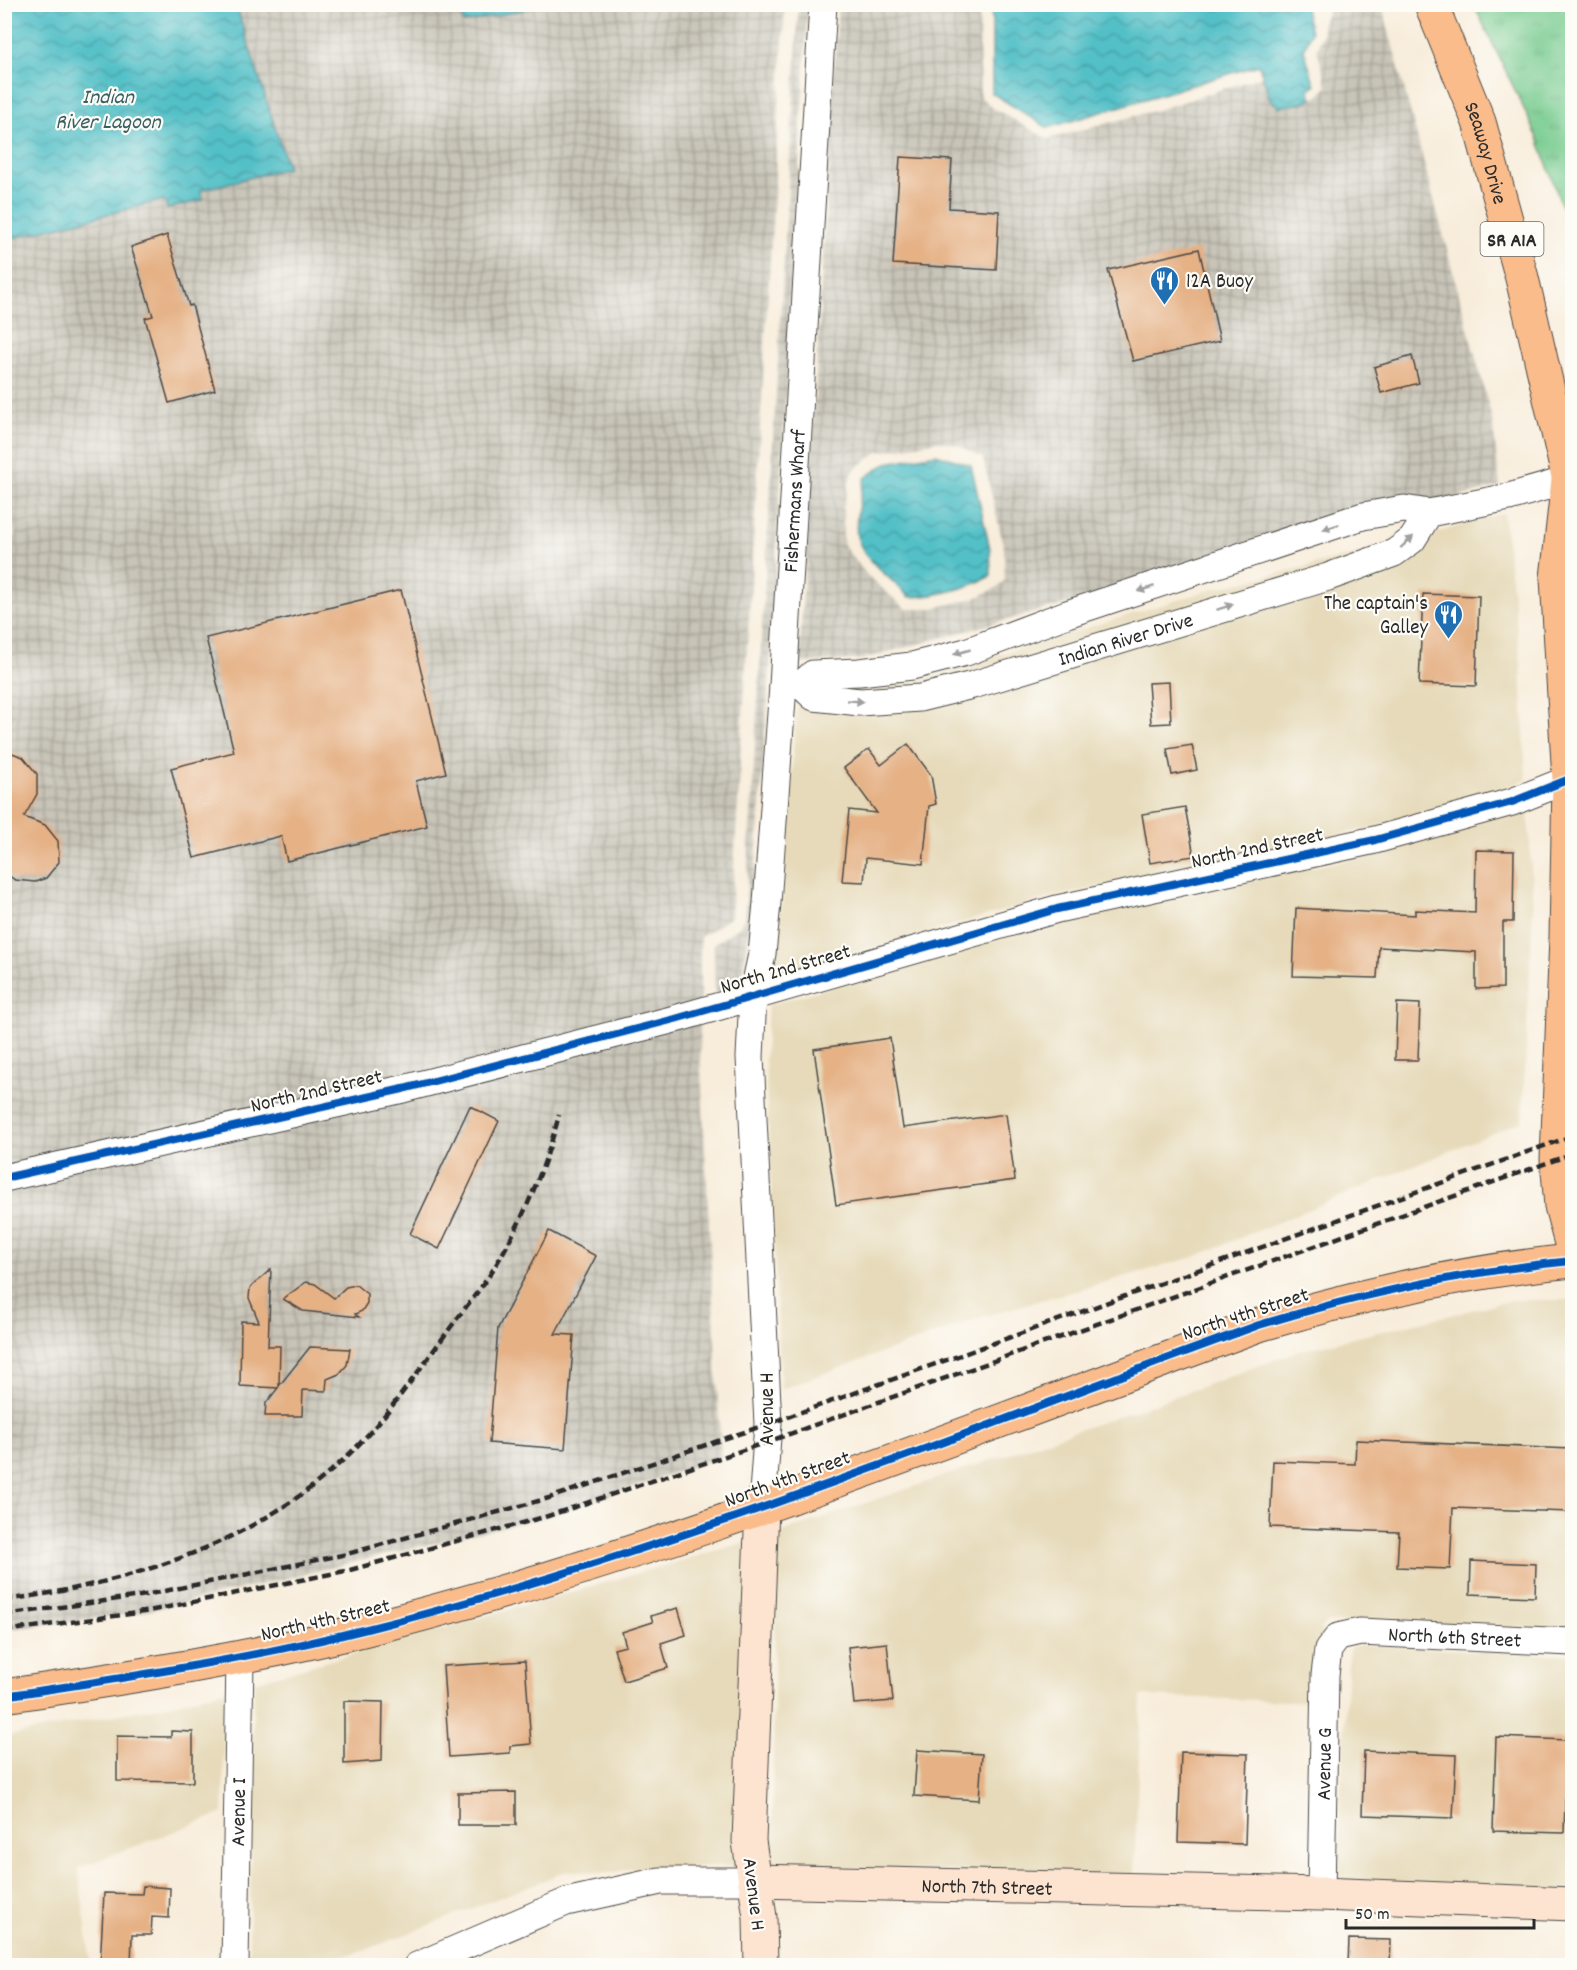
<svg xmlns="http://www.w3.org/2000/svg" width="1577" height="1970" viewBox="0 0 1577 1970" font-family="Dekko,sans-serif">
<defs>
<pattern id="industrial-grid" width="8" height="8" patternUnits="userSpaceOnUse" patternTransform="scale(1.5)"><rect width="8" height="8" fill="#c8c4b8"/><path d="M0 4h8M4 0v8" fill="none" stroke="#a39f96"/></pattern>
<pattern id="park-tufts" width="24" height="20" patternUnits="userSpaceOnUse" patternTransform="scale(1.5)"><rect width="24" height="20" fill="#77cb8f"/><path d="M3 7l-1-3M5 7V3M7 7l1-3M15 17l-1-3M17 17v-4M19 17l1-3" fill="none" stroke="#67ae7c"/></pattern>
<pattern id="water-waves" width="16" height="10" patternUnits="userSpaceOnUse" patternTransform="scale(1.5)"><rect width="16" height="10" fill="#52c0c7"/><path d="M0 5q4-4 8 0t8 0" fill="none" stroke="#449ca2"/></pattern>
</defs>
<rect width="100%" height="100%" fill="#fdfcf7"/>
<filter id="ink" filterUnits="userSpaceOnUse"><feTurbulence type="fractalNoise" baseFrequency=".0167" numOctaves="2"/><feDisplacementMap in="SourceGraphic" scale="12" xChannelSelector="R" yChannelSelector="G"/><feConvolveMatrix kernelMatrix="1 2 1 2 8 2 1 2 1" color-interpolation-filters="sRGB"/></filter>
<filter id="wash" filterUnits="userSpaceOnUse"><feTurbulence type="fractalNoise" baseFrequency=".008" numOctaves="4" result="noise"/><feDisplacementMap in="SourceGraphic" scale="24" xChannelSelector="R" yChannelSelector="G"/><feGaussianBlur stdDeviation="1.35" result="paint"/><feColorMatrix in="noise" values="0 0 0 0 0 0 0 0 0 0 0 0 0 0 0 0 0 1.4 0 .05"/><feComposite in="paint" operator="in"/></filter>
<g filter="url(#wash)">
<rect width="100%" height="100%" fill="#f8eddb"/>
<g fill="#e6daba">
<path d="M 1503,513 L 1521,664 L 1526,780 L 1371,828 L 1053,897 L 772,976 L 782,905 L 798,689 L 914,681 L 1217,588 L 1392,546 Z"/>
<path d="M 1528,807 L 1533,907 L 1522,1121 L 1194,1257 L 988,1315 L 781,1389 L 765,1057 L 768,1005 L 1061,922 L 1379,853 Z"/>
<path d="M 1513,1300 L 1572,1300 L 1572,1629 L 1327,1622 L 1325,1626 L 1321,1627 L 1323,1637 L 1317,1702 L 1141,1696 L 1134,1876 L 772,1866 L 776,1534 L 1160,1402 L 1299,1351 Z"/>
<path d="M 747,1542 L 743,1865 L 628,1869 L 612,1873 L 567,1871 L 363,1951 L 308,1965 L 249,1966 L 254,1682 Z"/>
<path d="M 1361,1645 L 1572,1655 L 1572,1891 L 1336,1882 L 1348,1665 L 1351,1647 Z"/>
<path d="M 225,1690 L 223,1813 L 78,1868 L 91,1965 L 5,1966 L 5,1737 L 179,1703 Z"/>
</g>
<g fill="url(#industrial-grid)" fill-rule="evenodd">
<path d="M 236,5 L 458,5 L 464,23 L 544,5 L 785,5 L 731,917 L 700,937 L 700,1053 L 721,1457 L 548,1516 L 144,1612 L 5,1630 L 4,539 L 15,536 L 4,498 L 5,240 L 165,199 L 167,209 L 203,200 L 200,190 L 288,168 Z"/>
<path d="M 799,5 L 808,5 L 770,665 L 753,902 L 741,983 L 739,987 L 715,994 L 714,944 L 739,927 L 745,918 Z"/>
<path d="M 838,5 L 979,5 L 980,96 L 991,107 L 1048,139 L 1157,110 L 1264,76 L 1270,99 L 1279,107 L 1319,96 L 1327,86 L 1317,50 L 1323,32 L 1322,25 L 1328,11 L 1327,5 L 1382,5 L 1492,419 L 1500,486 L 863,659 L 799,663 ZM 938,441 L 958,445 L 983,458 L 1004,548 L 1005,580 L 998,587 L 976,598 L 929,609 L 906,609 L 868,576 L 846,549 L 843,541 L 843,508 L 851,475 L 856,468 L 878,452 Z"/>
</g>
<path fill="url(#park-tufts)" stroke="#517b5d" stroke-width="1.5" d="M 1474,5 L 1572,5 L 1572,236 L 1538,138 Z"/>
<g fill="url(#water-waves)" stroke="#3e7679" stroke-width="1.5">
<path d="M 5,4 L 236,5 L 288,168 L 201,190 L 203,200 L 167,209 L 164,200 L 5,240 Z"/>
<path d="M 458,4 L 544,4 L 544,5 L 464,23 Z"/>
<path d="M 992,5 L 1304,5 L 1311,32 L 1304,50 L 1315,86 L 1309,88 L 1312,98 L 1302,103 L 1279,107 L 1270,99 L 1259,65 L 1048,128 L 992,93 Z"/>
<path d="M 936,454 L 971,465 L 990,549 L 991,576 C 965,589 938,596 909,597 C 894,580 868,564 859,542 C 852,527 861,494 865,478 L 887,463 Z"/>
</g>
<g id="blocks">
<g fill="#e5b185">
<path d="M 900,157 L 952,160 L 949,208 L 999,211 L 996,270 L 893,264 Z"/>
<path d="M 167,235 L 189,306 L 192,305 L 215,390 L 169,403 L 145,318 L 153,316 L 131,247 Z"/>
<path d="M 1199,249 L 1220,341 L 1133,361 L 1108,270 Z"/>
<path d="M 1412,356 L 1419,383 L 1381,393 L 1374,367 Z"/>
<path d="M 401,590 L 446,773 L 416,781 L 427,826 L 287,861 L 281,836 L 194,858 L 171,768 L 234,752 L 206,638 Z"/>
<path d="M 1423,594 L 1479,596 L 1476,686 L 1419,684 Z"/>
<path d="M 1169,682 L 1171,723 L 1151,724 L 1148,683 Z"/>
<path d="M 908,744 L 931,775 L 936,804 L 929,806 L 923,864 L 866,858 L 864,882 L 842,881 L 849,810 L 877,813 L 844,768 L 869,749 L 881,765 Z"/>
<path d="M 1192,745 L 1197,770 L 1172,775 L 1167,749 Z"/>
<path d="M 4,750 L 23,757 L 37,774 L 37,794 L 24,817 L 45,825 L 58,841 L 59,862 L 46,878 L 35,882 L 15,880 L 4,872 Z"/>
<path d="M 1185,807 L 1194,856 L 1150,863 L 1142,814 Z"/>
<path d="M 1476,850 L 1514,851 L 1513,922 L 1503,922 L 1503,988 L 1476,989 L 1476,952 L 1379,947 L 1377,978 L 1293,976 L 1296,908 L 1415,915 L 1415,910 L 1475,913 Z"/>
<path d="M 1397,1003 L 1420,1004 L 1418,1060 L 1395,1060 Z"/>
<path d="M 890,1038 L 903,1128 L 1006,1114 L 1015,1180 L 836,1205 L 814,1049 Z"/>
<path d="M 470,1106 L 499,1121 L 439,1249 L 410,1234 Z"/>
<path d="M 549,1231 L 596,1256 L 555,1334 L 574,1335 L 565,1449 L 489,1443 L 498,1328 Z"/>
<path d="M 271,1269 L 268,1346 L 280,1346 L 279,1386 L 310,1347 L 350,1349 L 347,1365 L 339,1374 L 327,1379 L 326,1391 L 303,1390 L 302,1416 L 265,1416 L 266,1403 L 278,1388 L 240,1386 L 241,1321 L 259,1322 L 249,1298 L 250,1288 Z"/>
<path d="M 306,1282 L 315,1284 L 334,1298 L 346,1287 L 356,1285 L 367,1294 L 367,1303 L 362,1311 L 355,1314 L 359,1317 L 303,1311 L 283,1299 Z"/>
<path d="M 1356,1440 L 1572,1449 L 1572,1512 L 1453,1508 L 1450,1569 L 1397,1567 L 1399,1532 L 1270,1527 L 1273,1461 L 1355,1464 Z"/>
<path d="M 1471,1561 L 1536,1564 L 1535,1597 L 1470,1594 Z"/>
<path d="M 678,1608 L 686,1635 L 661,1643 L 668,1668 L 624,1681 L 614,1649 L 626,1646 L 622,1632 L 653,1622 L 651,1616 Z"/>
<path d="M 887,1643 L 893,1701 L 854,1704 L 848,1647 Z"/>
<path d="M 525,1661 L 531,1744 L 510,1746 L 510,1753 L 449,1757 L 443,1666 Z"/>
<path d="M 344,1701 L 383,1702 L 382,1761 L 344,1764 Z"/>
<path d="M 171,1731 L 193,1732 L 193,1782 L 117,1781 L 117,1736 L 171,1737 Z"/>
<path d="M 1496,1737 L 1567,1740 L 1564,1833 L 1493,1831 Z"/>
<path d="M 917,1750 L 982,1754 L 979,1800 L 914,1796 Z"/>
<path d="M 1364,1751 L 1456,1755 L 1453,1818 L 1362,1815 Z"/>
<path d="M 1181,1752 L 1248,1754 L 1245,1844 L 1178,1842 Z"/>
<path d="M 516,1792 L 516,1825 L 458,1825 L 458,1793 Z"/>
<path d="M 143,1886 L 170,1888 L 169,1918 L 152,1917 L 151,1935 L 132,1935 L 131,1965 L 100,1965 L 104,1893 L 142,1894 Z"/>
<path d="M 1349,1939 L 1391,1940 L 1390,1965 L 1348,1965 Z"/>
</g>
</g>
</g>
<g filter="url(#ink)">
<use href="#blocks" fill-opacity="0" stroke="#4a4845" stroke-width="1.5"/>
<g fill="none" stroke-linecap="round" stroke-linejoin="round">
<defs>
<g id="street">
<path id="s1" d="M 801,685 L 814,697 L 860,702 L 920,698 L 973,685 L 1328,577 L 1394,553 L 1412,540 L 1429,513"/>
<path d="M 783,686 L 801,685 L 813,674 L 859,672 L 912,666 L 966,652 L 1067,614 L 1363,516 L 1404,509 L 1429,513 L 1509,497 L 1568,480"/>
<path d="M 4,1178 L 403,1089 L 675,1019 L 1057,909 L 1375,840 L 1512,802 L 1572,778"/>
<path id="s2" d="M 762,1506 L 768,1424 L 750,1057 L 753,996 L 762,954 L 767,903 L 783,686 L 823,4"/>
<path id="s3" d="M 1321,1894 L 1325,1675 L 1328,1650 L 1338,1637 L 1360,1632 L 1572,1642"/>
<path id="s4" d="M 235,1966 L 240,1657"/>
<path d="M 417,1966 L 566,1902 L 660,1881 L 755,1881"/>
</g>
<g id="secondary">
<path id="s5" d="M 755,1881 L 1321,1894 L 1572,1904"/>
<path d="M 761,1966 L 760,1917 L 749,1841 L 762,1506"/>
</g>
<g id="primary">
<path id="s6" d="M 1431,4 L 1479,122 L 1522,278 L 1572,493"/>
<path d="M 1568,480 L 1557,578 L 1569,780 L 1566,937 L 1557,1159 L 1561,1206 L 1572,1247"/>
<path d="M 4,1696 C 126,1678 248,1659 367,1629 C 672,1552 964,1432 1259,1325 C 1362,1294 1465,1271 1572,1261"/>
</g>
</defs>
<use href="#street" stroke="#4a4845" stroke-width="29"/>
<use href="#secondary" stroke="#4a4845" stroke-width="35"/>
<use href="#primary" stroke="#4a4845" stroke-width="35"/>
<use href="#street" stroke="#fff" stroke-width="27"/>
<use href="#secondary" stroke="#fde4d1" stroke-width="33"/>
<use href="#primary" stroke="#fabc8b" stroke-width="33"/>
<g stroke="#2b2b2b" stroke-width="4.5" stroke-dasharray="9 4.5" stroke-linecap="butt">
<path d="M 4,1600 C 124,1585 253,1545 342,1461 C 382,1424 413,1378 445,1335 C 460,1314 477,1294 491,1273 C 521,1225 545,1169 559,1115"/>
<path d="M 4,1615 L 140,1596 L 347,1554 L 549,1498 L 768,1424 L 1572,1136"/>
<path d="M 4,1631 L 144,1612 L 350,1570 L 548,1516 L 767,1442 L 1572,1154"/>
</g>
<defs>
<g id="cycleway">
<path d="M 4,1178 L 403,1089 L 675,1019 L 1057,909 L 1375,840 L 1512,802 L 1572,778"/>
<path d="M 4,1696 C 126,1678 248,1659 367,1629 C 672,1552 964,1432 1259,1325 C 1362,1294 1465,1271 1572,1261"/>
</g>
</defs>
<use href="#cycleway" stroke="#fdfcf7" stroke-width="11"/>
<use href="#cycleway" stroke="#0057b8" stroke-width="8"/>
</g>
<defs><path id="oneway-solid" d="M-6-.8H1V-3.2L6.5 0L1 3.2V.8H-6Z" transform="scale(1.5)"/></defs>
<g fill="#a0a0a0">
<use href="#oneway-solid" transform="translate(1331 527) rotate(161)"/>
<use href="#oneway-solid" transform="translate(1407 542) rotate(-42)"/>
<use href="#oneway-solid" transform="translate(1146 589) rotate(162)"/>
<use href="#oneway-solid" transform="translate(1225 607) rotate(-18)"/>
<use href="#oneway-solid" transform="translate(962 652) rotate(164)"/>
<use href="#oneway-solid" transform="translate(855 701) rotate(4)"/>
</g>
</g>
<defs>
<symbol id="restaurant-pin" viewBox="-11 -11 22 30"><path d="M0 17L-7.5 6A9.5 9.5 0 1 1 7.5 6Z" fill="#1f6fb2" stroke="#fdfcf7"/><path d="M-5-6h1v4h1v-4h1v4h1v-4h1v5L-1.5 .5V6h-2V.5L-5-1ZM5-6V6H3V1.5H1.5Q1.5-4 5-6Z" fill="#fff"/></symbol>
</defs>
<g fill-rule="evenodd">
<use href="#restaurant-pin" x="1148" y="264" width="33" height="45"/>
<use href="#restaurant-pin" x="1432" y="598" width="33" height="45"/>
</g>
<g text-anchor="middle" stroke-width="4.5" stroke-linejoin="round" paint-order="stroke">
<rect fill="#fdfcf7" stroke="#6a6a68" stroke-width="1.5" x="1480.5" y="222" width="63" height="34" rx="4.5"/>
<g font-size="20" font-weight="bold" fill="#2b2b2b">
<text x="1512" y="246">SR A1A</text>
</g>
<g font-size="21" fill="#2b2b2b" stroke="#fdfcf7">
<text dy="7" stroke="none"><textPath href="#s6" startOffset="159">Seaway Drive</textPath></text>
<text dy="7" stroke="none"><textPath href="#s2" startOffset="1008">Fishermans Wharf</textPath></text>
<text dy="7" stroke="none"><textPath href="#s1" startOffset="338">Indian River Drive</textPath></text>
<text transform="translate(1257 847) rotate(-12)" y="7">North 2nd Street</text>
<text transform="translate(785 968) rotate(-16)" y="7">North 2nd Street</text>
<text transform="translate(316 1090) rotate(-13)" y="7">North 2nd Street</text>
<text transform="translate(1245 1313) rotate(-18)" y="7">North 4th Street</text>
<text transform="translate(766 1409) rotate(-90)" y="7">Avenue H</text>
<text transform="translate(787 1478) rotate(-20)" y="7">North 4th Street</text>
<text transform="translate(325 1619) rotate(-13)" y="7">North 4th Street</text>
<text dy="7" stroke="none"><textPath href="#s3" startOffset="378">North 6th Street</textPath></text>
<text dy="7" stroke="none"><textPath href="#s3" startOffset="130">Avenue G</textPath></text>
<text dy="7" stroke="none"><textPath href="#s4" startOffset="154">Avenue I</textPath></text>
<text dy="7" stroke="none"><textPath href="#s5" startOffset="232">North 7th Street</textPath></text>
<text transform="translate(755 1894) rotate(83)" y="7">Avenue H</text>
</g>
<g font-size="21" fill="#2b2b2b" stroke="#fdfcf7" text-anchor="start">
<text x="1186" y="287">12A Buoy</text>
<text x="1428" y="609" text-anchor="end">The captain's<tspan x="1428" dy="24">Galley</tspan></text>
</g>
<g font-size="22" font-style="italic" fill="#395f62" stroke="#fdfcf7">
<text x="108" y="103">Indian<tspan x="108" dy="25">River Lagoon</tspan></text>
</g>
</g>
<rect width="1577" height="1970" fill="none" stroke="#fdfcf7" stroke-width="24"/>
<path d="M1346 1919v9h188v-9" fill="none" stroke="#2b2b2b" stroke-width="3"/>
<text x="1355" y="1919" font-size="18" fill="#2b2b2b" stroke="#fdfcf7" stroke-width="4.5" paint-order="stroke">50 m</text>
</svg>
